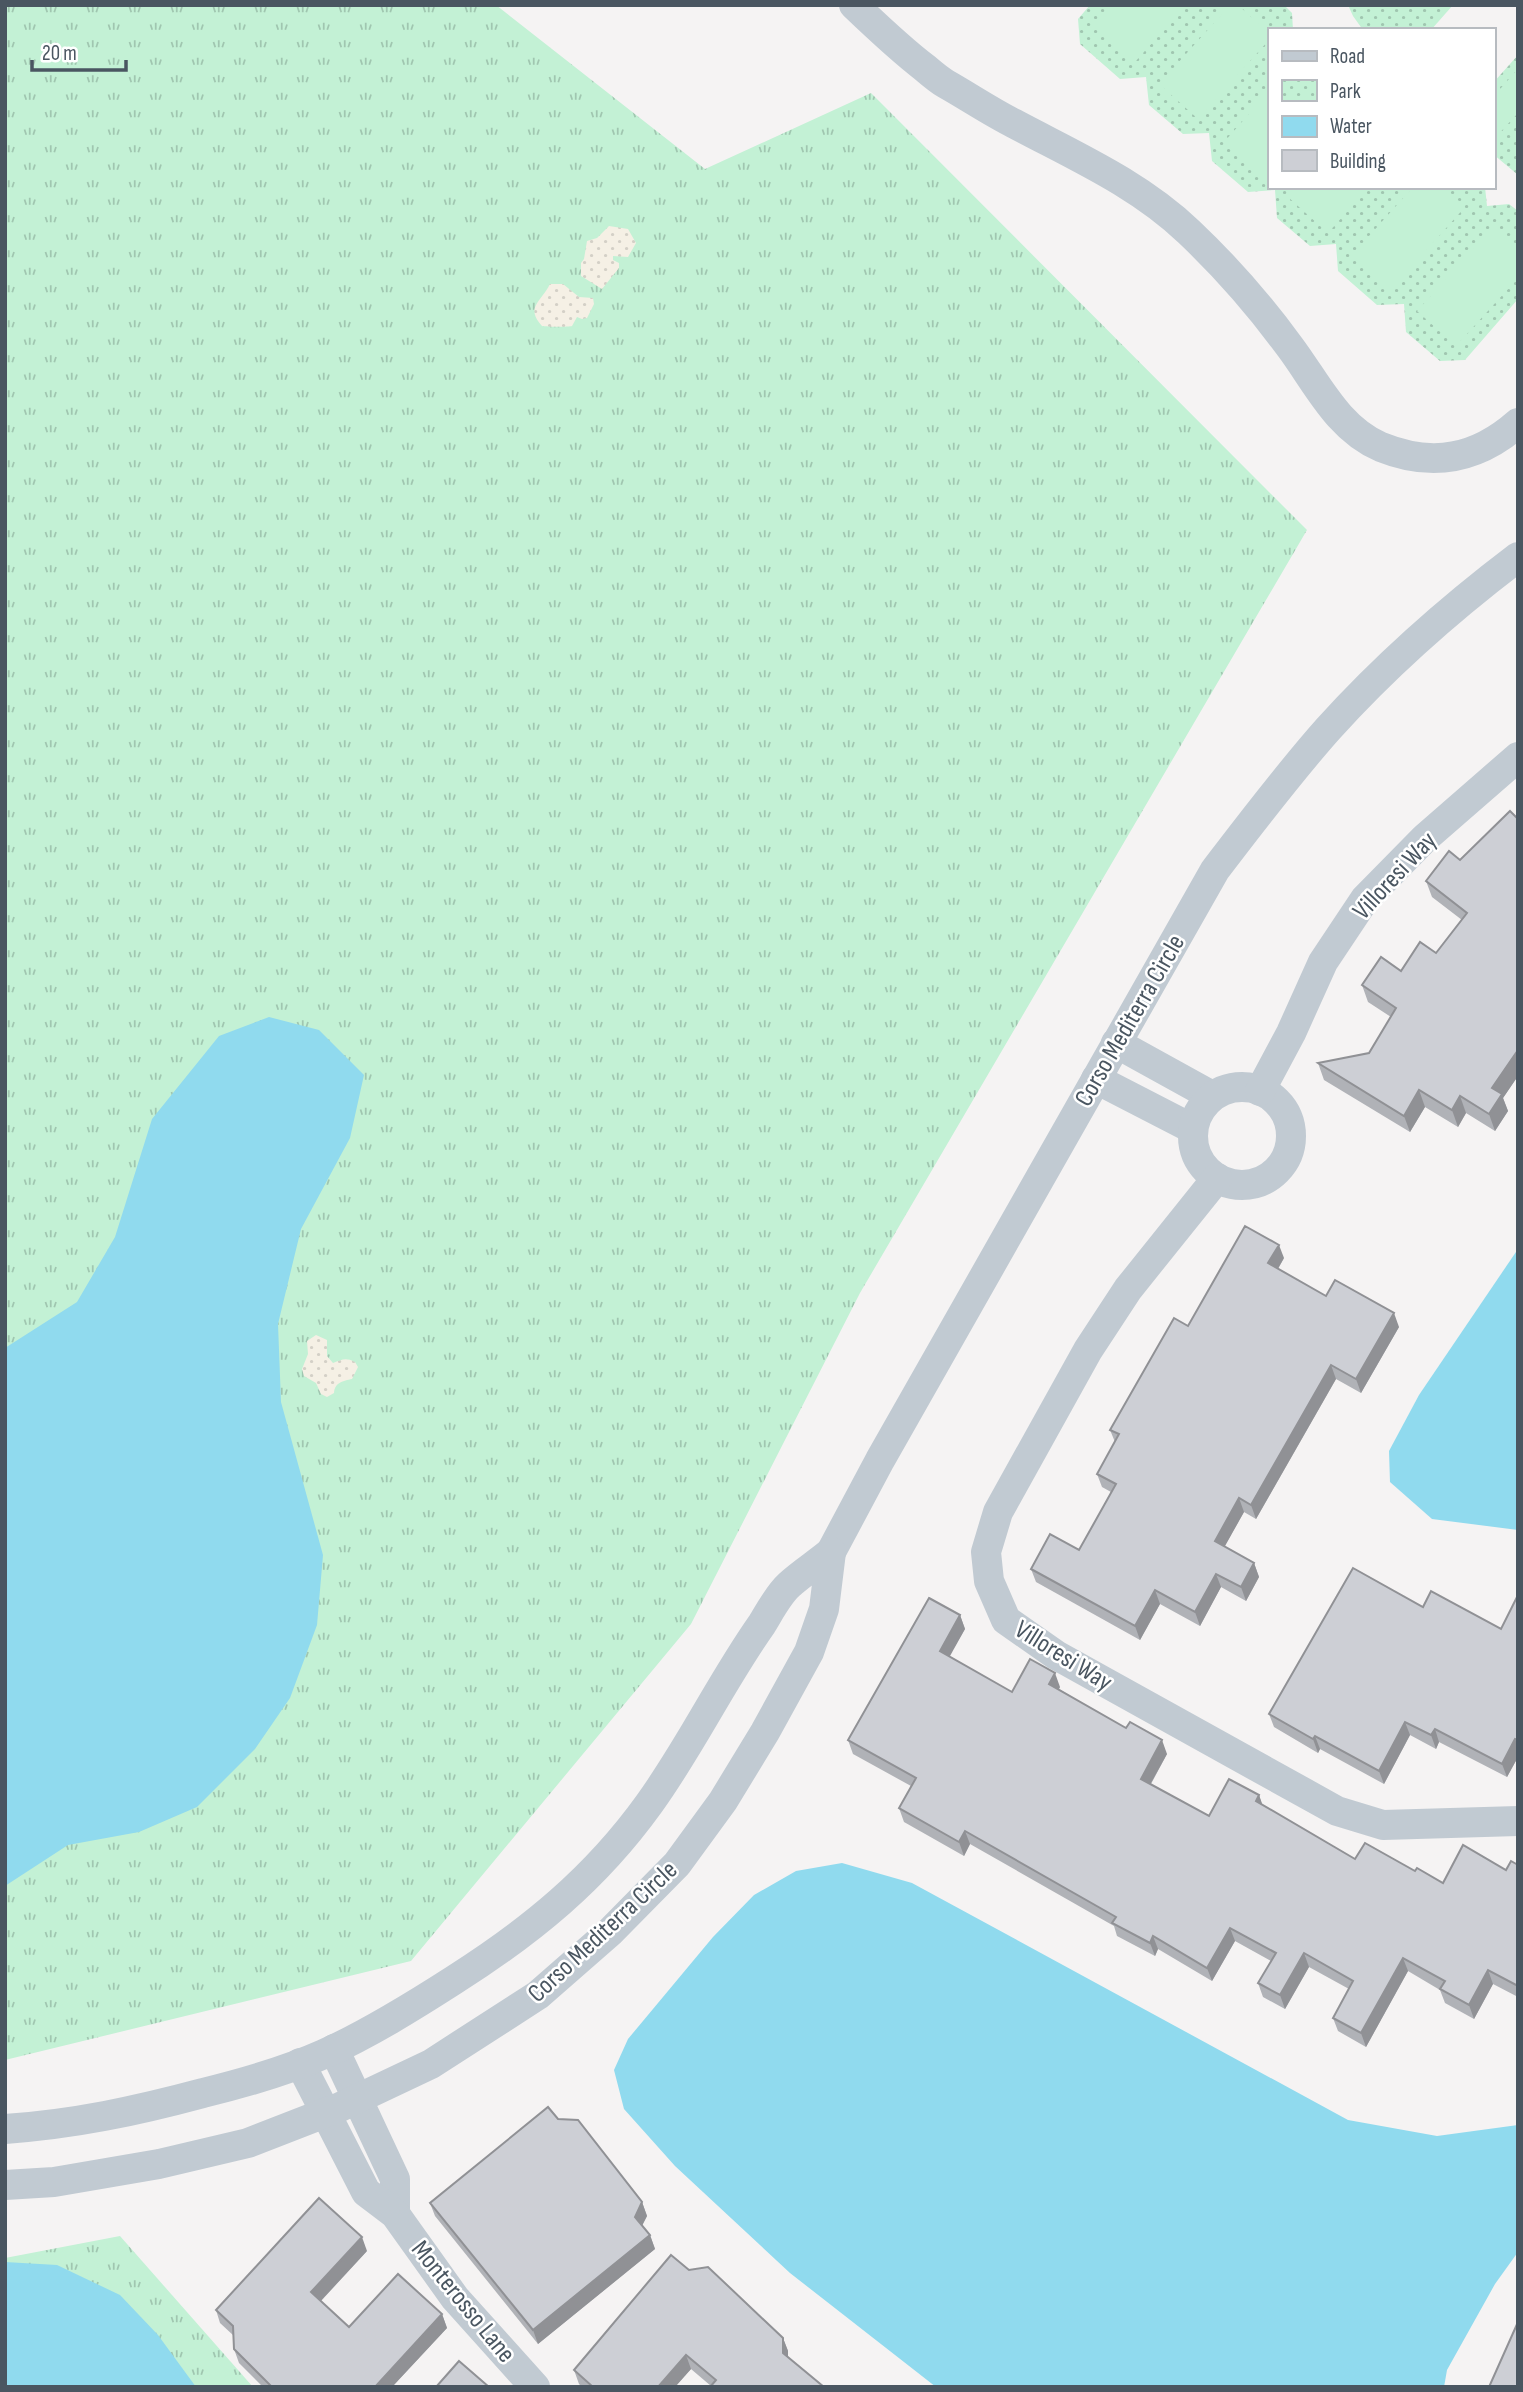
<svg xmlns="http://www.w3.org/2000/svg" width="1523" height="2392" viewBox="0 0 1523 2392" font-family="'Sofia Sans Condensed',sans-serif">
<defs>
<pattern id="grass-tufts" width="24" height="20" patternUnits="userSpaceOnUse" patternTransform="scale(1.75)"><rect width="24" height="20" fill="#c3f1d5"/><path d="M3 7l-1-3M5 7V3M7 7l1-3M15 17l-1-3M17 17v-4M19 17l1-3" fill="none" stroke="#a0c6b0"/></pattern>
<pattern id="sand-dots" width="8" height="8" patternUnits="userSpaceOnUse" patternTransform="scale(1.75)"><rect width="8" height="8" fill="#f5f0e5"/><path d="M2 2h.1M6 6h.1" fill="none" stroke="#d4d0c7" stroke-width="1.8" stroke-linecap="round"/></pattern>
<pattern id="park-dots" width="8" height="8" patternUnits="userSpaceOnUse" patternTransform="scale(1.75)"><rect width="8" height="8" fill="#c3f1d5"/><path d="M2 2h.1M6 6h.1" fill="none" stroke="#a0c6b0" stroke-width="1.8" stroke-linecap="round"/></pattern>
</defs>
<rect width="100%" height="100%" fill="#f5f3f3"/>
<g fill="url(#grass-tufts)">
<path d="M 5,5 L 496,5 L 705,169 L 871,93 L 1307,530 L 860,1293 L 691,1624 L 411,1961 L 5,2060 Z"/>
<path d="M 120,2236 L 253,2387 L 5,2387 L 5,2258 Z"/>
</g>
<g fill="url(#sand-dots)">
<path d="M 609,226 L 628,229 L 636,243 L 628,257 L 613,256 L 613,260 L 619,263 L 619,268 L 602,289 L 581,276 L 581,263 L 584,259 L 587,241 L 597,238 Z"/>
<path d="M 550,284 L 563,284 L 579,297 L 593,298 L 594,304 L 587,318 L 582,319 L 577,317 L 572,326 C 569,327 547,327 542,326 C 525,307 541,302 550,284 Z"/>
<path d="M 316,1335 L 327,1340 L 327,1356 L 333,1363 C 342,1360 345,1357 355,1362 L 358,1367 L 352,1379 C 343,1381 335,1382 334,1393 L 327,1397 L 321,1394 L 316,1383 L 304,1376 L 302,1369 L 308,1354 L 307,1341 Z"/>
</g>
<g fill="url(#park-dots)">
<path d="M 1090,5 L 1284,5 L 1292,13 L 1293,30 L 1269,30 L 1269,187 L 1485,187 L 1487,206 L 1509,204 L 1518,211 L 1518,299 L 1465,360 L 1440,361 L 1406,332 L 1404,304 L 1377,305 L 1338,271 L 1336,244 L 1310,246 L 1277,218 L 1275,190 L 1248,192 L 1212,161 L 1209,133 L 1183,134 L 1149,105 L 1146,77 L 1120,79 L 1080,44 L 1078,19 Z"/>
<path d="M 1348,5 L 1453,5 L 1431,30 L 1363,30 L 1353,16 Z"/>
<path d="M 1518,55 L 1518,175 L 1493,154 L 1493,83 Z"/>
</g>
<g fill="#c3f1d5">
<path d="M 1115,5 L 1186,5 L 1135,62 L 1096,27 Z"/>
<path d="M 1230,5 L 1238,5 L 1269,33 L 1269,40 L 1198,119 L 1159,84 Z"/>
<path d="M 1516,71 L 1518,73 L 1518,113 L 1495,138 L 1493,136 L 1493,97 Z"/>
<path d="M 1269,91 L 1269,170 L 1264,176 L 1225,141 Z"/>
<path d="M 1298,187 L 1369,187 L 1328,233 L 1289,198 Z"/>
<path d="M 1413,187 L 1444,187 L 1465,207 L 1391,290 L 1352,255 Z"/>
<path d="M 1492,228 L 1518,252 L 1518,278 L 1456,346 L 1417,311 Z"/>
</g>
<g fill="#90daee">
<path d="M 269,1017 L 319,1030 L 364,1075 L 350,1138 L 301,1229 L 278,1324 L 281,1402 L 323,1555 L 317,1625 L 290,1698 L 255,1749 L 197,1807 L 139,1832 L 68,1845 L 5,1886 L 5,1348 L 77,1302 L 115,1237 L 152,1119 L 219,1036 Z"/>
<path d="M 1518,1249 L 1518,1530 L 1432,1519 L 1390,1482 L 1389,1451 L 1419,1395 Z"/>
<path d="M 842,1863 L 912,1883 L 1348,2120 L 1437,2136 L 1518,2125 L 1518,2252 L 1495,2284 L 1447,2370 L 1444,2387 L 936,2387 L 790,2273 L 675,2166 L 624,2109 L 614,2070 L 628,2039 L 713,1937 L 754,1895 L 796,1871 Z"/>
<path d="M 5,2262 L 57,2265 L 120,2295 L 158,2335 L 196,2387 L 5,2387 Z"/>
</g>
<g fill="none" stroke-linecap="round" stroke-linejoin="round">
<g stroke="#c1cad2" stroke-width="30">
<path d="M 854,5 C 877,27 900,49 925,68 C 932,74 939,80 946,84 C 969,97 991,112 1015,124 C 1075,156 1139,184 1189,232 C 1226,267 1260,306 1290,347 C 1317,383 1337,428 1381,447 C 1433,468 1477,459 1518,423"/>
<path d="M 1116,1043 L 1212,1096"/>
<path d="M 1096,1079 L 1193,1129"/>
<circle cx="1242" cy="1136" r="49"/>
<path d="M 1260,1091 L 1291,1033 L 1323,962 L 1365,899 L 1425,838 L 1518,757"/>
<path d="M 1217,1178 L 1128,1289 L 1088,1350 L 998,1512 L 986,1552 L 989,1581 L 1006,1620 L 1056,1655 L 1337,1811 L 1383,1825 L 1518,1821"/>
<path d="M 831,1552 L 880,1460 L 1215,870 C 1251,823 1288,774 1328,729 C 1384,667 1452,607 1518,557"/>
<path d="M 334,2049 L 395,2179 L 395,2214"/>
<path d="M 300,2063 L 366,2192 L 395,2214 L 455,2298 L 535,2387"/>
<path d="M 5,2129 C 75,2124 136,2111 203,2093 C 244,2083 286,2071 324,2054 C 370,2033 412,2007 454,1980 C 531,1931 595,1879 649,1804 C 691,1746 721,1682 762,1624 C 770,1611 778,1595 789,1585 C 802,1573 818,1563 831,1552 L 824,1609 L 809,1652 L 765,1732 L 723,1801 L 677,1864 L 610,1932 L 538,1995 L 431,2064 L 338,2108 L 248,2143 L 159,2164 L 54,2182 L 5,2185"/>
</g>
</g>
<g fill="#b0b2b7">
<path d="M 1518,819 L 1518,1076 L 1503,1098 L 1508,1111 L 1495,1131 L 1466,1113 L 1458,1127 L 1425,1107 L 1410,1132 L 1324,1080 L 1318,1063 L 1369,1053 L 1391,1017 L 1368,1002 L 1362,985 L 1401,971 L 1436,953 L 1462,920 L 1432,897 L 1426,881 L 1460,860 Z"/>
<path d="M 1284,1258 L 1278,1269 L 1326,1296 L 1399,1327 L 1361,1393 L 1336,1379 L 1256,1519 L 1244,1512 L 1224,1547 L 1254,1563 L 1259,1577 L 1246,1601 L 1221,1587 L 1200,1626 L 1160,1604 L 1140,1640 L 1036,1582 L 1031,1569 L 1079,1550 L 1111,1492 L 1102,1487 L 1097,1474 L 1115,1442 L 1110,1430 L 1188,1326 Z"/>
<path d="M 1518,1595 L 1518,1757 L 1507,1777 L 1439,1742 L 1436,1749 L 1410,1735 L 1384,1784 L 1320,1749 L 1318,1753 L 1274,1727 L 1269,1714 L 1423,1607 L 1501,1629 Z"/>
<path d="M 960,1615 L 965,1629 L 949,1656 L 1012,1692 L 1060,1687 L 1059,1689 L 1167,1754 L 1151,1784 L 1209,1816 L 1259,1795 L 1262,1805 L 1355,1859 L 1415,1871 L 1443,1883 L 1506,1870 L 1518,1865 L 1518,1997 L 1493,1984 L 1474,2019 L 1445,2003 L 1440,1990 L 1408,1971 L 1366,2047 L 1338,2031 L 1333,2018 L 1349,1989 L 1309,1967 L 1285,2009 L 1263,1997 L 1258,1983 L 1271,1961 L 1235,1941 L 1212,1981 L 1158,1949 L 1155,1956 L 1117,1936 L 1114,1926 L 970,1844 L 964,1856 L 904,1822 L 899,1808 L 911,1786 L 853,1754 L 848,1740 Z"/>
<path d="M 558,2119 L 642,2202 L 647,2216 L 642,2225 L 650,2235 L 655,2249 L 538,2344 L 435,2216 L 430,2203 Z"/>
<path d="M 367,2251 L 321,2301 L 349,2327 L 442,2314 L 447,2328 L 392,2387 L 263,2387 L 239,2363 L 234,2349 L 234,2336 L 220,2323 L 216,2310 Z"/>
<path d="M 689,2270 L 783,2338 L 788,2351 L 711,2386 L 691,2369 L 675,2387 L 582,2387 L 579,2384 L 574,2370 Z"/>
</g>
<g fill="#909195">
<path d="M 1518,1050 L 1518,1076 L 1503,1098 L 1508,1111 L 1495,1131 L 1489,1114 L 1492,1088 Z"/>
<path d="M 1419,1090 L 1425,1107 L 1410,1132 L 1404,1116 Z"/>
<path d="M 1460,1096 L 1466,1113 L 1458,1127 L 1452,1110 Z"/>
<path d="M 1279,1245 L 1284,1258 L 1273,1277 L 1268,1263 Z"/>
<path d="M 1394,1313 L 1399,1327 L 1361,1393 L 1356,1379 Z"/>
<path d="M 1331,1365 L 1336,1379 L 1256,1519 L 1251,1505 Z"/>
<path d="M 1239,1498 L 1244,1512 L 1220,1555 L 1215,1541 Z"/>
<path d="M 1254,1563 L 1259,1577 L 1246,1601 L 1241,1587 Z"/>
<path d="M 1216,1574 L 1221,1587 L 1200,1626 L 1195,1612 Z"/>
<path d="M 1155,1590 L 1160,1604 L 1140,1640 L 1135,1626 Z"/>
<path d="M 960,1615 L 965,1629 L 945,1665 L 940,1651 Z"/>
<path d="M 1055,1673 L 1060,1687 L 1054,1697 L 1049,1684 Z"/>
<path d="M 1405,1722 L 1410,1735 L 1384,1784 L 1379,1771 Z"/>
<path d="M 1435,1729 L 1439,1742 L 1436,1749 L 1431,1735 Z"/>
<path d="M 1315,1736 L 1320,1749 L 1318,1753 L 1313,1739 Z"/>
<path d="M 1515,1739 L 1518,1746 L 1518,1757 L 1507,1777 L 1502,1764 Z"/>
<path d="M 1162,1740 L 1167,1754 L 1146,1792 L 1141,1779 Z"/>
<path d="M 1259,1795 L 1264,1809 L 1256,1801 Z"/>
<path d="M 965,1831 L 970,1844 L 964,1856 L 959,1842 Z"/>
<path d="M 1230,1928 L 1235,1941 L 1212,1981 L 1207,1968 Z"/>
<path d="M 1153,1936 L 1158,1949 L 1155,1956 L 1150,1943 Z"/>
<path d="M 1304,1953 L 1309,1967 L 1285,2009 L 1280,1995 Z"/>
<path d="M 1403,1958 L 1408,1971 L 1366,2047 L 1361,2033 Z"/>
<path d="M 1488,1970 L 1493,1984 L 1474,2019 L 1469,2005 Z"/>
<path d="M 642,2202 L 647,2216 L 640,2230 L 635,2217 Z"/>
<path d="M 650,2235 L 655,2249 L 538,2344 L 533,2330 Z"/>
<path d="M 362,2237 L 367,2251 L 316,2306 L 311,2292 Z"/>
<path d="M 442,2314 L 447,2328 L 392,2387 L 375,2387 Z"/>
<path d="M 783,2338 L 788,2351 L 788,2367 L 783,2353 Z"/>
<path d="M 686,2355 L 691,2369 L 675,2387 L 658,2387 Z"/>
</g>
<g fill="#cdcfd5" stroke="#909195" stroke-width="2">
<path d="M 1510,811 L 1518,819 L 1518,1050 L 1492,1088 L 1502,1094 L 1489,1114 L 1460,1096 L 1452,1110 L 1419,1090 L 1404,1116 L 1318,1063 L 1369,1053 L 1396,1008 L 1362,985 L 1381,957 L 1401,971 L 1420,942 L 1436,953 L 1467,913 L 1426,881 L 1449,851 L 1460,860 Z"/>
<path d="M 1245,1226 L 1279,1245 L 1268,1263 L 1326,1296 L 1335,1280 L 1394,1313 L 1356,1379 L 1331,1365 L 1251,1505 L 1239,1498 L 1215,1541 L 1254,1563 L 1241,1587 L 1216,1574 L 1195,1612 L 1155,1590 L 1135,1626 L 1031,1569 L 1050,1534 L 1079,1550 L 1116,1484 L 1097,1474 L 1119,1434 L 1110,1430 L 1174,1318 L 1188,1326 Z"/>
<path d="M 1353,1568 L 1423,1607 L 1431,1591 L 1501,1629 L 1518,1595 L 1518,1740 L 1515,1739 L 1502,1764 L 1435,1729 L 1431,1735 L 1405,1722 L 1379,1771 L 1315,1736 L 1313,1739 L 1269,1714 Z"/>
<path d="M 929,1598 L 960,1615 L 940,1651 L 1012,1692 L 1030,1659 L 1055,1673 L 1049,1684 L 1126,1728 L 1130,1722 L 1162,1740 L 1141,1779 L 1209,1816 L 1229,1779 L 1259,1795 L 1256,1801 L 1355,1859 L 1365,1843 L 1415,1871 L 1417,1868 L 1443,1883 L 1463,1845 L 1506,1870 L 1511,1861 L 1518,1865 L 1518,1986 L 1488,1970 L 1469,2005 L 1440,1989 L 1445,1981 L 1403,1958 L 1361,2033 L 1333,2018 L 1353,1981 L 1304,1953 L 1280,1995 L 1258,1983 L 1276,1953 L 1230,1928 L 1207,1968 L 1153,1936 L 1150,1943 L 1112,1923 L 1116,1917 L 965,1831 L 959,1842 L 899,1808 L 916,1778 L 848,1740 Z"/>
<path d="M 548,2107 L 558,2119 L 578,2120 L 642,2202 L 635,2217 L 650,2235 L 533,2330 L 430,2203 Z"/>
<path d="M 319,2198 L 362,2237 L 311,2292 L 349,2327 L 398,2274 L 442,2314 L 375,2387 L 272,2387 L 234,2349 L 233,2326 L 216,2310 Z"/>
<path d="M 671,2255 L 689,2270 L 708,2267 L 783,2338 L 783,2353 L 824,2387 L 710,2387 L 716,2380 L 686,2355 L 658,2387 L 593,2387 L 574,2370 Z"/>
<path d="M 1518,2322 L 1518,2387 L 1489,2387 Z"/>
<path d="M 459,2361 L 489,2387 L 436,2387 Z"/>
</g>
<g text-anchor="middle" stroke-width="5" stroke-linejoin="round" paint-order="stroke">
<g font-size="26" fill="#4a5661" stroke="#fff">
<text transform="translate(1394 875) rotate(-47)" y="9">Villoresi Way</text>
<text transform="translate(1129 1020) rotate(-60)" y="9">Corso Mediterra Circle</text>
<text transform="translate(1064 1655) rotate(32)" y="9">Villoresi Way</text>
<text transform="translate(602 1931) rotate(-43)" y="9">Corso Mediterra Circle</text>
<text transform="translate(464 2301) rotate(51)" y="9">Monterosso Lane</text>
</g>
</g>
<rect width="1523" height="2392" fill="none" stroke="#4a5661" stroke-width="14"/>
<rect x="1268" y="28" width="228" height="161" fill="#ffffff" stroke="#b7bbc0" stroke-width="2"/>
<rect x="1282" y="51" width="35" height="10" fill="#c1cad2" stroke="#b7bbc0" stroke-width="2"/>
<text x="1330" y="63" font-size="21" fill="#4a5661">Road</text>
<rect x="1282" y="80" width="35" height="21" fill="url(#park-dots)" stroke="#b7bbc0" stroke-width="2"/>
<text x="1330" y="98" font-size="21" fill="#4a5661">Park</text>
<rect x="1282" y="116" width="35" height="21" fill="#90daee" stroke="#b7bbc0" stroke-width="2"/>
<text x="1330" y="133" font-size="21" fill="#4a5661">Water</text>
<rect x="1282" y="150" width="35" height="21" fill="#cdcfd5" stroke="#b7bbc0" stroke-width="2"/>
<text x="1330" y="168" font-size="21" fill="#4a5661">Building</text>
<path d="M32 60v10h94v-10" fill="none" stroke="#4a5661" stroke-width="3.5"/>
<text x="42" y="60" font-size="21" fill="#4a5661" stroke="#ffffff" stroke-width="5" paint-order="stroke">20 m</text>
</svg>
